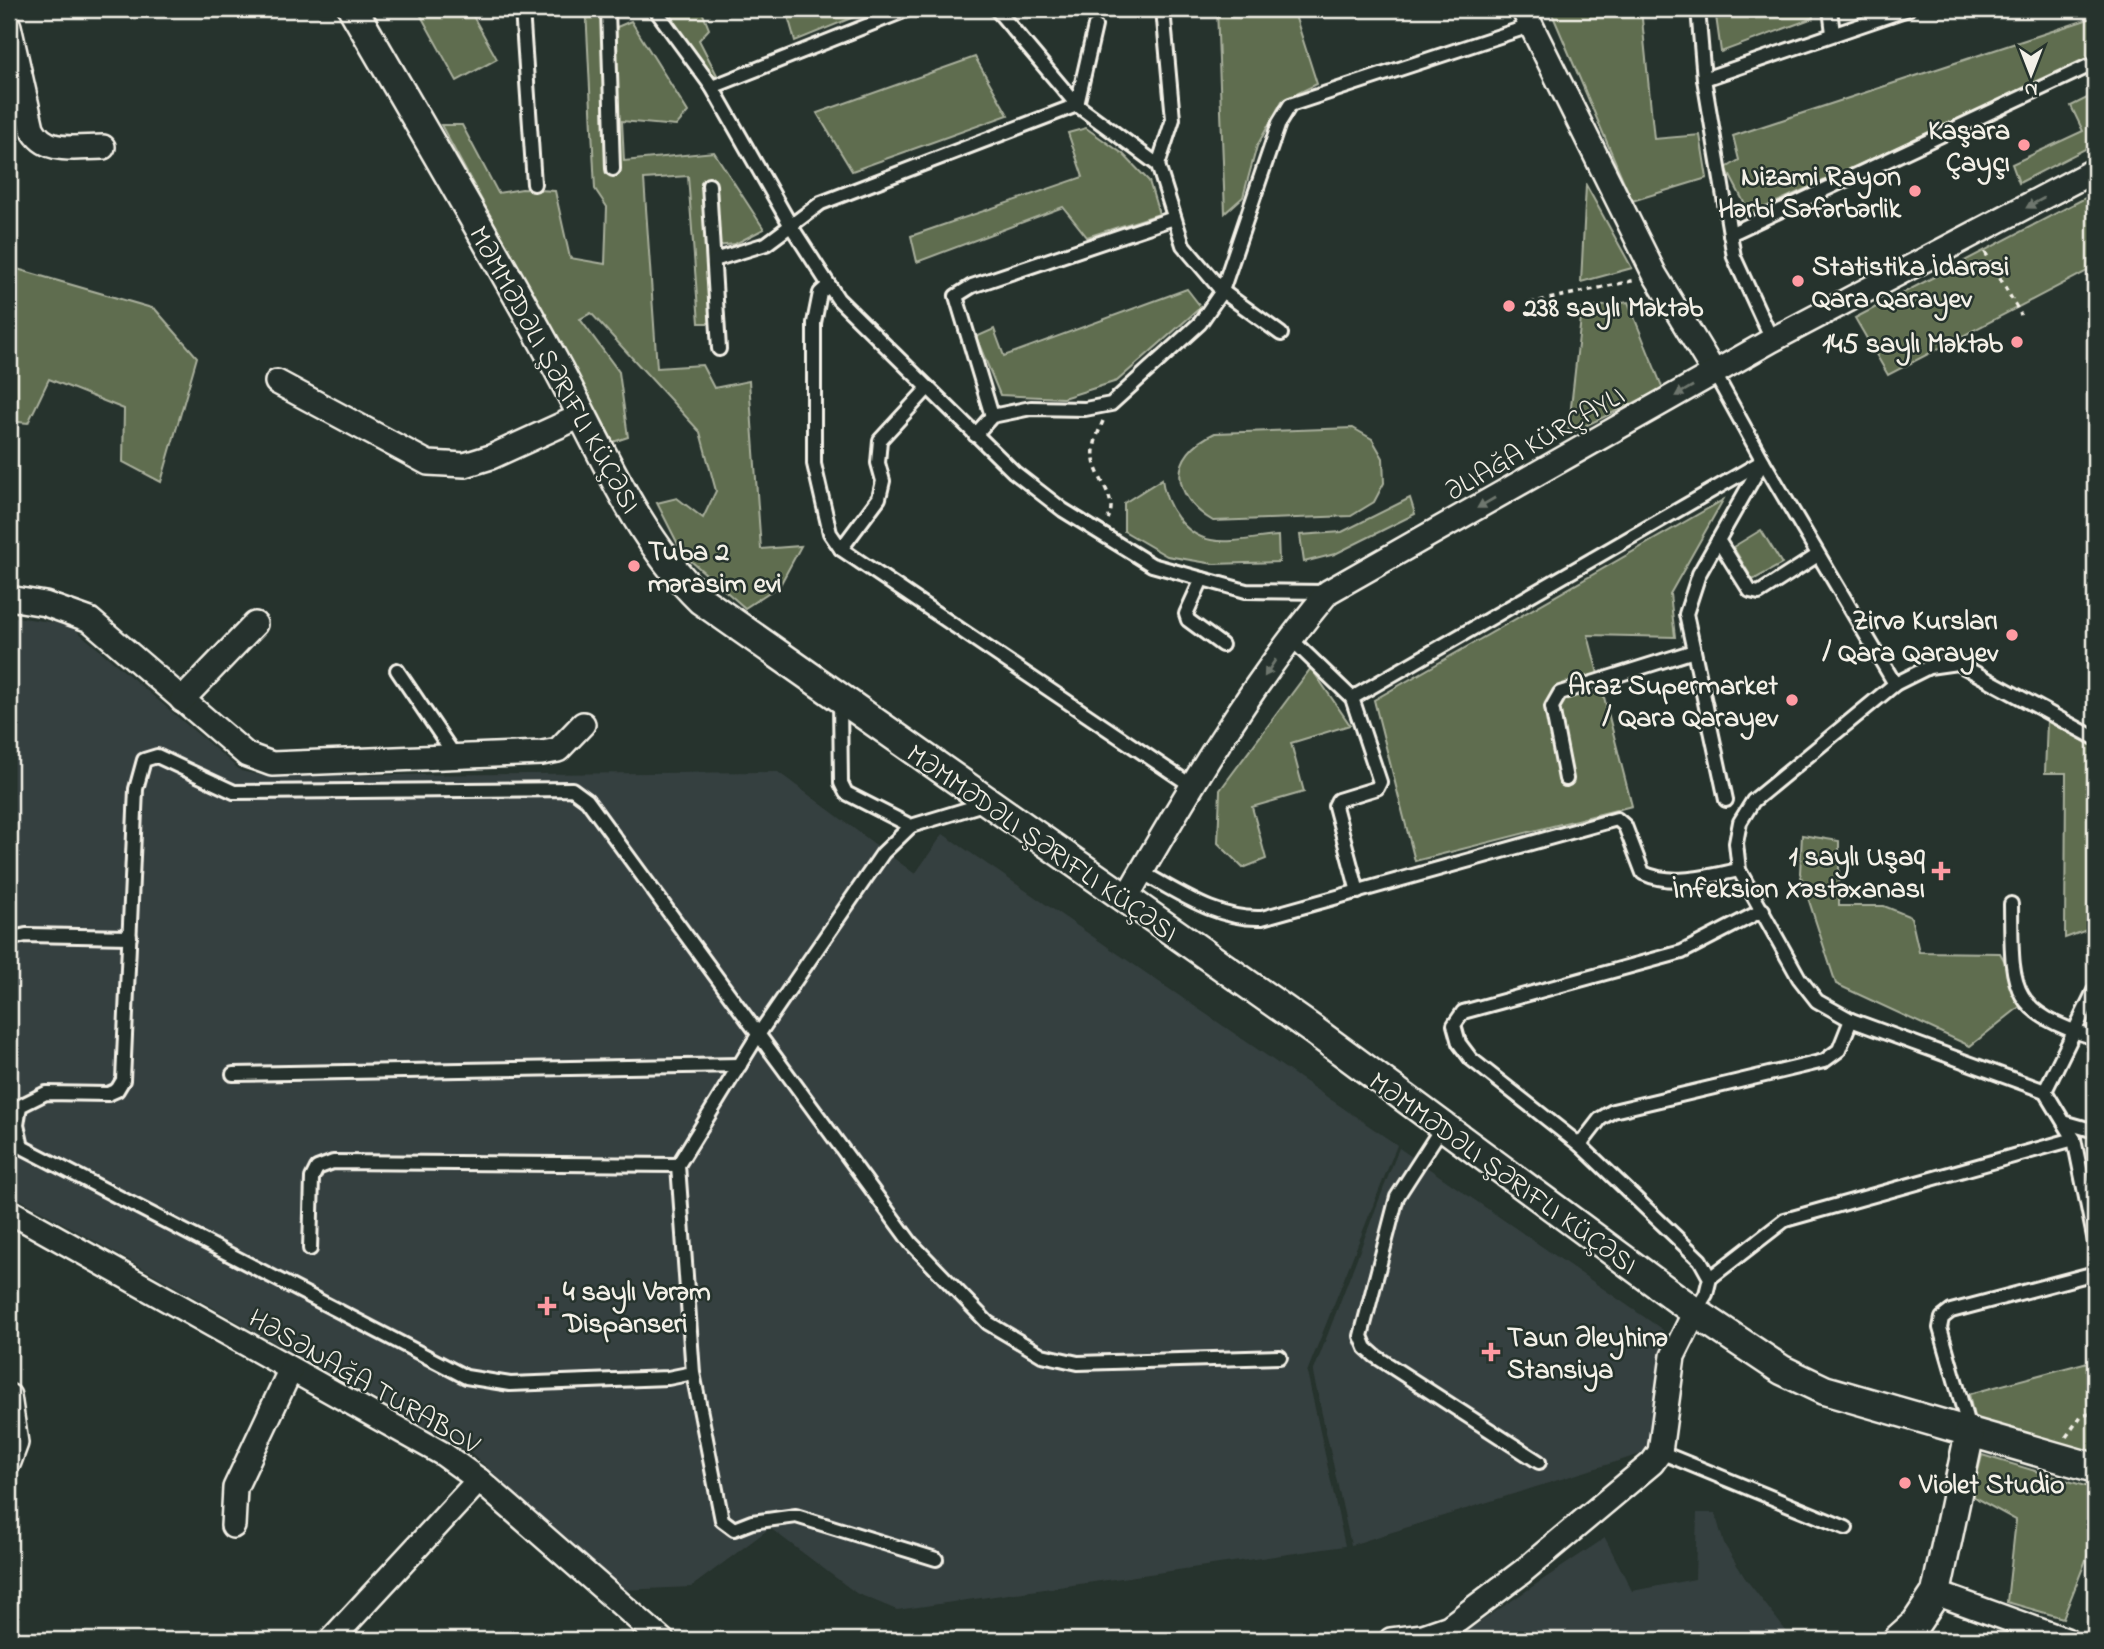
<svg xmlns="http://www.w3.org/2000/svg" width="2104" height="1649" viewBox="0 0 2104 1649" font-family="'Indie Flower',sans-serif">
<rect width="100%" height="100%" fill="#26332d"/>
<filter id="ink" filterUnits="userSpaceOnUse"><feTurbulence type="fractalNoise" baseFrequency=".0143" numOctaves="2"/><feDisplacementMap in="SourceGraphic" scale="14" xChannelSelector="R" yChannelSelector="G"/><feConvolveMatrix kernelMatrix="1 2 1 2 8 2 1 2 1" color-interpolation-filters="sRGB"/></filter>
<g filter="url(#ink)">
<g fill="#364040">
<path d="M 9,616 L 70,625 L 241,771 L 263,776 L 778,772 L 915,874 L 943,834 L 1397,1145 L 1307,1372 L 1345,1546 L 897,1610 L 856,1593 L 770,1528 L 691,1587 L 622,1590 L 470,1452 L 9,1193 Z"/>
<path d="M 1399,1148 L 1663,1330 L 1654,1442 L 1644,1453 L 1351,1545 L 1313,1373 Z"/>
<path d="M 1697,1513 L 1715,1513 L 1724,1544 L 1745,1578 L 1793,1640 L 1453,1640 L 1605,1538 L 1632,1591 L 1695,1579 Z"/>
</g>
<g fill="#5e6d4f" stroke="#a9af9c" stroke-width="2">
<path d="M 434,9 L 469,9 L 497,59 L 457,81 L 421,16 Z"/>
<path d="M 586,9 L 597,9 L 617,27 L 631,21 L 688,112 L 676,126 L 622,121 L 624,161 L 714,152 L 764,229 L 735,244 L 707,247 L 710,323 L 699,323 L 688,176 L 644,179 L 657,368 L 702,365 L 714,388 L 749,381 L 761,549 L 801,546 L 780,585 L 745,608 L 683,554 L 657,503 L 677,498 L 703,518 L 716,491 L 700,432 L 591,313 L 580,319 L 619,372 L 628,437 L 613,442 L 441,125 L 462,125 L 498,193 L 522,189 L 555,191 L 570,258 L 605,264 L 607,207 L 595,189 Z"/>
<path d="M 665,9 L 701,9 L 709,29 L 699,40 L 717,75 L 704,80 Z"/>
<path d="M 786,9 L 851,9 L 854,17 L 795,41 Z"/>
<path d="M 1217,9 L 1293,9 L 1317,84 L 1282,101 L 1257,146 L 1243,197 L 1225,213 Z"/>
<path d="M 1550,9 L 1641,9 L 1654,139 L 1700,135 L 1707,178 L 1632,201 Z"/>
<path d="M 1715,9 L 1812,9 L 1813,18 L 1721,52 Z"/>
<path d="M 2095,17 L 2095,58 L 1750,214 L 1726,168 L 1739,160 L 1733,136 Z"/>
<path d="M 975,57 L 1008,115 L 852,171 L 817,113 Z"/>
<path d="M 2095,94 L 2095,144 L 2019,183 L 2012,164 L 2083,131 L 2071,106 Z"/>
<path d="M 1086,128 L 1123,154 L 1149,181 L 1159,214 L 1087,237 L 1063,207 L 917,262 L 911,236 L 1083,177 L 1068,133 Z"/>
<path d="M 1586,185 L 1632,268 L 1581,282 Z"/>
<path d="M 2095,193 L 2095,267 L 1888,375 L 1855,318 Z"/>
<path d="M 17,269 L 155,309 L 197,357 L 161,482 L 123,462 L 124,409 L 49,379 L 28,423 L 9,421 L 9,338 Z"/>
<path d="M 1187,289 L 1201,307 L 1117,381 L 1063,398 L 1000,395 L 976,337 L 994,329 L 1004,356 Z"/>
<path d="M 1628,302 L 1663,389 L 1568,434 L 1582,309 Z"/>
<path d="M 1353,428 L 1372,439 L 1383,458 L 1384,483 L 1374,502 L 1351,516 L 1213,521 C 1171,496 1167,455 1215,433 Z"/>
<path d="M 1162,479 C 1165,505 1184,535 1211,540 C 1231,544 1258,537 1278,536 L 1279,562 L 1214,564 L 1167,556 L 1124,531 L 1124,503 Z"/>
<path d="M 1410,498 L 1415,514 L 1335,554 L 1304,562 L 1300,535 L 1342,532 Z"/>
<path d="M 1723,500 L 1670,594 L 1675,637 L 1588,635 L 1632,806 L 1415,861 L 1374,700 Z"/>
<path d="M 1761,530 L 1782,564 L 1753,580 L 1733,547 Z"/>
<path d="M 1311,668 L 1350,725 L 1291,743 L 1304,792 L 1252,807 L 1266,859 L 1243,868 L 1218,843 L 1220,790 Z"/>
<path d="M 2047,721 L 2095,747 L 2095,927 L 2065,938 L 2066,773 L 2045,773 Z"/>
<path d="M 1802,835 L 1839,841 L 1839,906 L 1884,906 L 1911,917 L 1919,952 L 2000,953 L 2027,1001 L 1970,1046 L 1836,984 L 1800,873 Z"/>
<path d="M 2095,1360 L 2095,1455 L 1975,1422 L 1969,1394 Z"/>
<path d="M 1982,1455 L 2095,1489 L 2095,1537 L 2063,1618 L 2007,1602 L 2016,1520 L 1972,1496 Z"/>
</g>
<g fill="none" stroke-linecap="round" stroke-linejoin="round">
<defs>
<g id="service">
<path d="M 522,9 L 534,184"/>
<path d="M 608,9 L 613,169"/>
<path d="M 655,9 L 712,87 L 791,226 L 838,299 L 1014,472 L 1063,510 L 1152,565 L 1246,591 L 1328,592"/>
<path d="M 996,9 L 1077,105 L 1158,165 L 1183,245 L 1222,291 L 1281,334"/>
<path d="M 1698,9 L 1704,79 L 1734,257 L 1772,340"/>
<path d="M 1830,9 L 1833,33"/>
<path d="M 1704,79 L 1908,9"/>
<path d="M 712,87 L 909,9"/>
<path d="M 1158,165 L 1173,119 L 1163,9"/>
<path d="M 709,185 L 719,349"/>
<path d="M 1730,234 L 2095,63"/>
<path d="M 714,260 L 766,244 L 821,203 L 1077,105 L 1095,26"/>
<path d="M 829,285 L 820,293 L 814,323 L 814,464 L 830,533 L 841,549 L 1192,786"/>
<path d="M 1715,374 L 1763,461 L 1895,684 L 1929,667 L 1957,663 L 2095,738"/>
<path d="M 992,416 L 956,296 L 972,286 L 1174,218"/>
<path d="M 975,435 L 992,416 L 1031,408 L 1085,409 L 1111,404 L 1200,323 L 1222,291 L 1279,123 L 1290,105 L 1530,26"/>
<path d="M 1718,540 L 1750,591 L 1759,593 L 1818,555"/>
<path d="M 841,549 L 879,498 L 883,481 L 878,463 L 880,440 L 928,388"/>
<path d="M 1202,579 L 1186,614 L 1188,620 L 1222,645"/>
<path d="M 1290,638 L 1352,698 L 1380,782 L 1377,788 L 1338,800 L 1335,806 L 1358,892"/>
<path d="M 397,670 L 455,756"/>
<path d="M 1895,684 L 1753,801 L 1740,822 L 1736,843 L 1739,870 L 1799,978 L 1817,1001 L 1851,1020 L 2045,1091 L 2074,1139 L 2095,1242"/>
<path d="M 1352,698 L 1763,461"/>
<path d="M 840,700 L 841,783 L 846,793 L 911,826 L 987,803"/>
<path d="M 1566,779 L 1552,707 L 1560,693 L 1694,651"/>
<path d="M 1726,800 L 1686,614 L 1699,574 L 1762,463"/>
<path d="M 911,826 L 883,853 L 758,1035 L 678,1165 L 693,1373 L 668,1378 L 510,1384 L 466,1377 L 22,1147 L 17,1125 L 20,1106 L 46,1093 L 108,1094 L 117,1090 L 123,1080 L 136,789 L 144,760 L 157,756 L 234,792 L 572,789 L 587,800 L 911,1243 L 988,1323 L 1042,1355 L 1078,1363 L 1280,1357"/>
<path d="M 1141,872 C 1180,893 1217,920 1262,918 L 1617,819 L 1625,826 L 1643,873 C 1673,887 1709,876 1739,870"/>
<path d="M 2011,904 C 2012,988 2007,1011 2095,1038"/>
<path d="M 9,939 L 26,935 L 130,937"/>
<path d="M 233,1074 L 740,1065"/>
<path d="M 2045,1091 L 2095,989"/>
<path d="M 2067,1123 L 2095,1131"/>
<path d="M 1442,1127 L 1397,1197 L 1361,1336 L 1366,1348 L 1375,1356 L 1539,1462"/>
<path d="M 1580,1145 L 1600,1119 L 1613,1111 L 1824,1061 L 1839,1050 L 1851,1020"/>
<path d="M 310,1249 L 312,1178 L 317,1168 L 333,1162 L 678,1165"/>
<path d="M 1710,1278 L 1785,1220 L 2074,1139"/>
<path d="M 1695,1312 L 1706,1294 L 1710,1278 L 1700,1260 L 1580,1145 L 1471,1059 L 1459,1043 L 1454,1025 L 1463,1012 L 1682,952 L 1763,910"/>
<path d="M 693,1373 L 722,1520 L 734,1529 L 752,1522 L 796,1516 L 936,1559"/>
<path d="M 1970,1432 L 1940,1328 L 1942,1318 L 1951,1311 L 2095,1273"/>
<path d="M 1660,1452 L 1846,1528"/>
</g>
<g id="minor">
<path d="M 1523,9 L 1655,275 L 1715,374"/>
<path d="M 9,26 L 32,128 C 45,155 76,147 103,147"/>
<path d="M 277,382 L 428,463 L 465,465 L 491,457 L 583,415"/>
<path d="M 9,598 L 45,604 L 90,620 L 247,755 L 272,764 L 542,753 L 558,750 L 583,724"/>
<path d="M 182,700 L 255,624"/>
<path d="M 1125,900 C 1186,794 1249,686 1328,592 L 1772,340 L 2095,170"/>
<path d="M 9,1211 L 443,1454 L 479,1480 L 662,1640"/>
<path d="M 9,1396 L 16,1443 L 9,1462"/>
<path d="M 233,1526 L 235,1488 L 290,1371"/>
<path d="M 1936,1593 L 2066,1640"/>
<path d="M 331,1640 L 479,1480"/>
<path d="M 1391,1640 L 1423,1636 L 1449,1627 L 1522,1572 L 1652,1463 L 1660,1452 L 1673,1356 L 1695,1312"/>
</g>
<g id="tertiary">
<path d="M 353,9 C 421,127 491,245 556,365 C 600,446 635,535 701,600 L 1313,1030 L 1695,1312 L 1782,1370 L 1824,1390 L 2095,1468"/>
<path d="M 1897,1640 L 1916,1623 L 1936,1593 L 1970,1432"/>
</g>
</defs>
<use href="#service" stroke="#f4f1e8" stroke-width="18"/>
<use href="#minor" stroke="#f4f1e8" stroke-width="28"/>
<use href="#tertiary" stroke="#f4f1e8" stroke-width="33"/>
<g stroke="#f4f1e8" stroke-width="3.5" stroke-dasharray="5 5" stroke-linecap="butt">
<path d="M 1985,252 L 2021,315"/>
<path d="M 1530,303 L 1636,280"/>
<path d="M 1103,421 C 1097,435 1091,449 1095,465 C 1100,483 1118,500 1108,519"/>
<path d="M 2066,1437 L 2081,1416 L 2095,1413"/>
</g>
<use href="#service" stroke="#26332d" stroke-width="12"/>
<use href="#minor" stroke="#26332d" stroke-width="23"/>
<use href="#tertiary" stroke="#26332d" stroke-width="28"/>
</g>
<defs><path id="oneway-solid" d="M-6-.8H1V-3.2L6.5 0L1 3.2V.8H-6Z" transform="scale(1.75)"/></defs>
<g fill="#6e766e">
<use href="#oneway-solid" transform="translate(2035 203) rotate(151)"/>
<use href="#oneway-solid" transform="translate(1684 391) rotate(150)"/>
<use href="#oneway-solid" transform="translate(1486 503) rotate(150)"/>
<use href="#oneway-solid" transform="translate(1270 668) rotate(123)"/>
</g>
</g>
<g fill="#ff9aa2" stroke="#26332d" stroke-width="2.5">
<circle cx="2024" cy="145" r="7"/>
<circle cx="1915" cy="191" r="7"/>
<circle cx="1798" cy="281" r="7"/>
<circle cx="1509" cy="306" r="7"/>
<circle cx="2017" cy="342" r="7"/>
<circle cx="634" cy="566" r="7"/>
<circle cx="2012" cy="635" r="7"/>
<circle cx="1792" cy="700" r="7"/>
<path d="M1937.5 860.5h7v7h7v7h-7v7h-7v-7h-7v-7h7z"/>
<path d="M543.5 1295.5h7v7h7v7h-7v7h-7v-7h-7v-7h7z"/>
<path d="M1487.5 1341.5h7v7h7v7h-7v7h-7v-7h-7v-7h7z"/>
<circle cx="1905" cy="1483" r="7"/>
</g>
<g text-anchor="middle" stroke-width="5" stroke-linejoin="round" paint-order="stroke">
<g font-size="28" font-weight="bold" fill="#f4f1e8" stroke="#26332d" text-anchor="end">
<text x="2010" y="139">Kaşara<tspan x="2010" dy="32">Çayçı</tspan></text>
<text x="1901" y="185">Nizami Rayon<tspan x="1901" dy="32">Hərbi Səfərbərlik</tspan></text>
<text x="1812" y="275" text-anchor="start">Statistika İdarəsi<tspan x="1812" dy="32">Qara Qarayev</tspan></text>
<text x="1523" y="316" text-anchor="start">238 saylı Məktəb</text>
<text x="2003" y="352">145 saylı Məktəb</text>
<text x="648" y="560" text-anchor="start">Tuba 2<tspan x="648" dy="32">mərasim evi</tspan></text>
<text x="1998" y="629">Zirvə Kursları<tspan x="1998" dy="32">/ Qara Qarayev</tspan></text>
<text x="1778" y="694">Araz Supermarket<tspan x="1778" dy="32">/ Qara Qarayev</tspan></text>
<text x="1925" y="865">1 saylı Uşaq<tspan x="1925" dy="32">İnfeksion Xəstəxanası</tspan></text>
<text x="563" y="1300" text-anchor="start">4 saylı Vərəm<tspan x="563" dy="32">Dispanseri</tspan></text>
<text x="1507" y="1346" text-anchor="start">Taun Əleyhinə<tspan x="1507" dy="32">Stansiya</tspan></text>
<text x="1919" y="1493" text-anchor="start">Violet Studio</text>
</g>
<g font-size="28" fill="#f4f1e8" stroke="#26332d">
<text transform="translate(556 369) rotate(61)" y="10">MƏMMƏDƏLI ŞƏRIFLI KÜÇƏSI</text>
<text transform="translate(1534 442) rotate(-30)" y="10">ƏLIAĞA KÜRÇAYLI</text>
<text transform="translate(1043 842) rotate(35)" y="10">MƏMMƏDƏLI ŞƏRIFLI KÜÇƏSI</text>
<text transform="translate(1504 1172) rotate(36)" y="10">MƏMMƏDƏLI ŞƏRIFLI KÜÇƏSI</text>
<text transform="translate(365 1380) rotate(30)" y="10">HƏSƏNAĞA TURABOV</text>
</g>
</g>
<rect width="2104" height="1649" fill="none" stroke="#26332d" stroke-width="35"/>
<rect x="18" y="18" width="2069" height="1614" fill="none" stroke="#f4f1e8" stroke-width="2.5" filter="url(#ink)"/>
<g transform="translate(2031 74) rotate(180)" stroke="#26332d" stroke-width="5" paint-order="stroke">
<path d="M0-5L12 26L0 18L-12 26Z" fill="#f4f1e8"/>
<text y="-10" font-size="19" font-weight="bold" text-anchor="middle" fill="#f4f1e8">N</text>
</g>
</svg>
